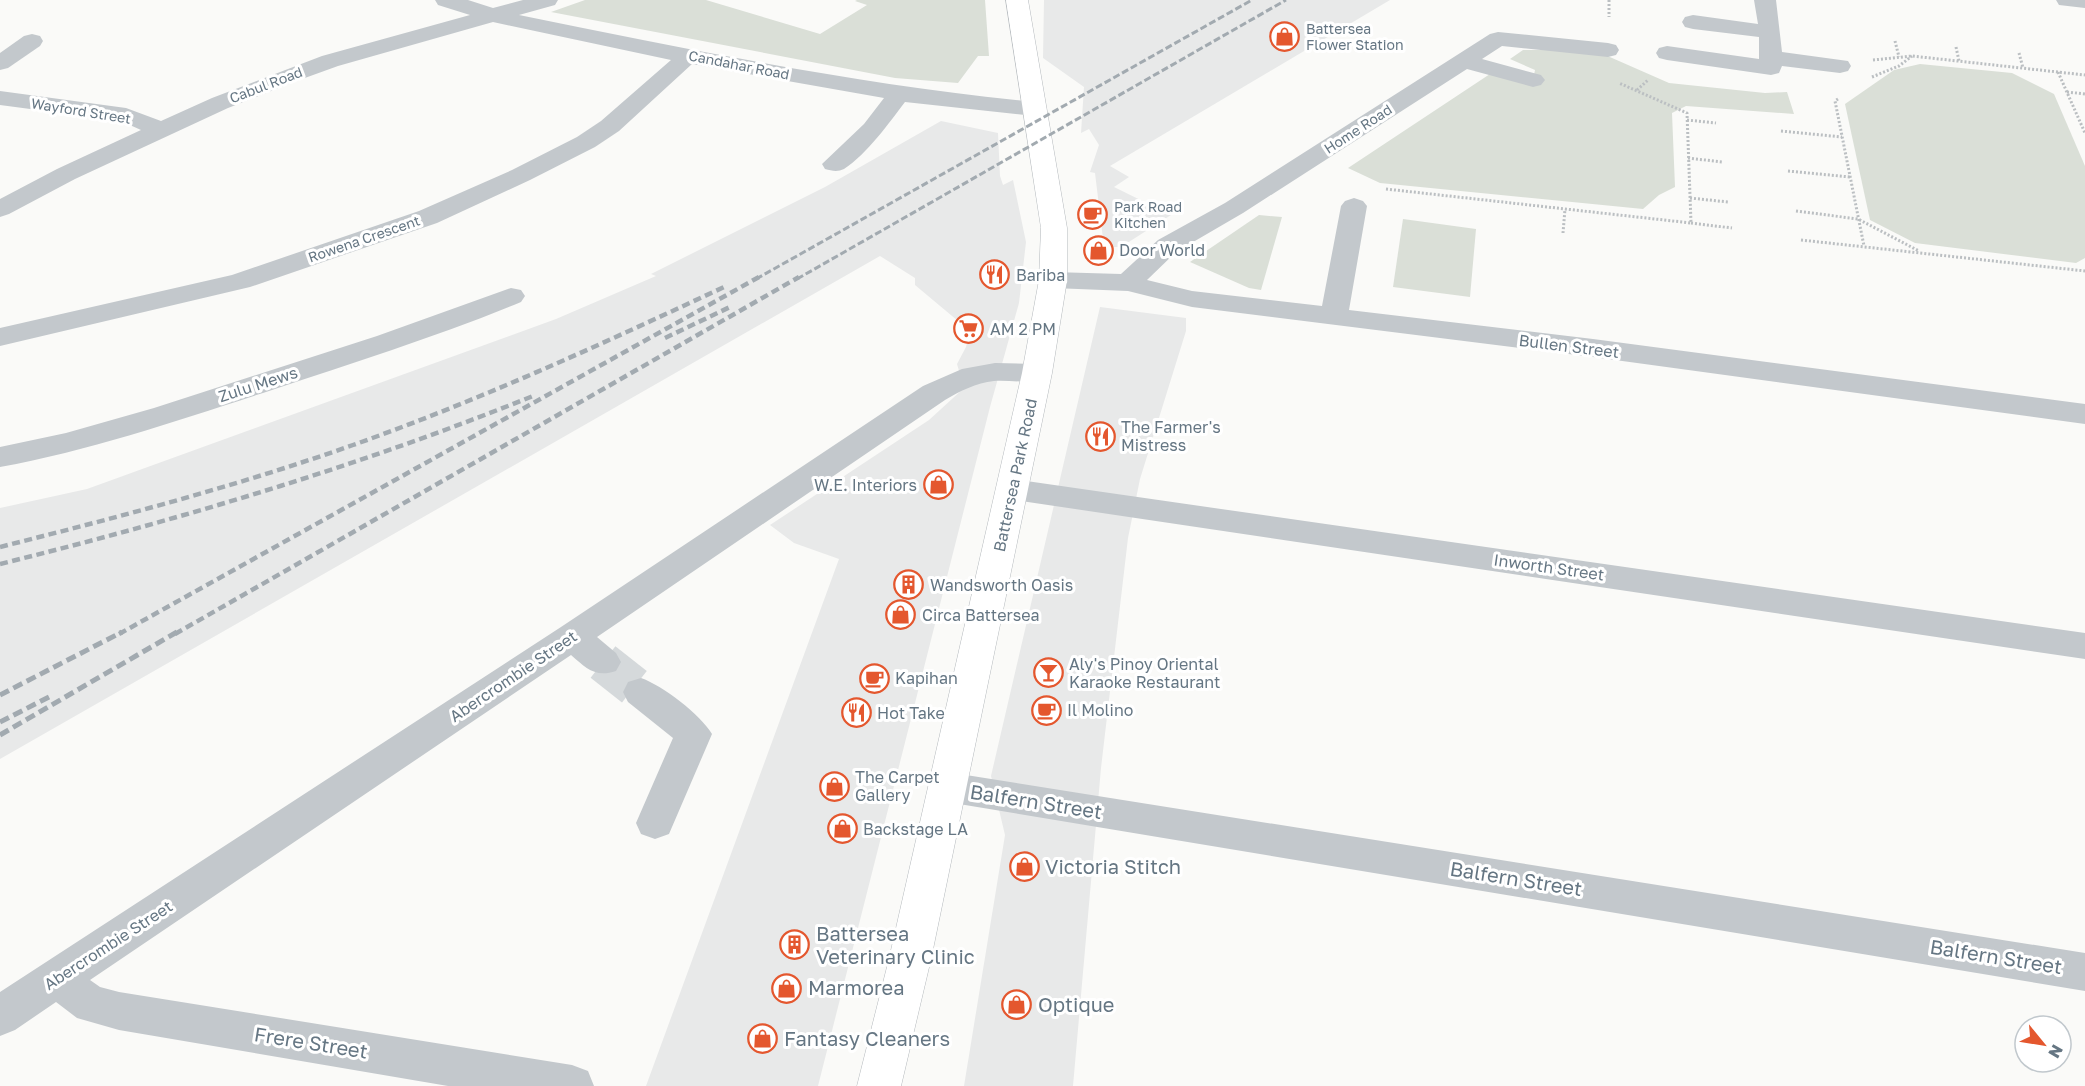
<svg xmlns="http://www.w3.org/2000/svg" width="2085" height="1086" viewBox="0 0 2085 1086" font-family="'Golos Text',sans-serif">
<rect width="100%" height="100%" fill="#fafaf8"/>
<g fill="#e8e9e9">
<path d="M 1044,0 L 1390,0 L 1110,166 L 1129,177 L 1114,187 L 1171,215 L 1121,247 L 1104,247 L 1095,173 L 1090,172 L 1099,145 L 1089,129 L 1081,133 L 1084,87 L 1043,58 Z"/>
<path d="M 941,121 L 998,133 L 1000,176 L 1003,185 L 1013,180 L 1026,242 L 1019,303 L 990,407 L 818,1086 L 646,1086 L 839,559 L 794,543 L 770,525 L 929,420 L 964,388 L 957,364 L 966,347 L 970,331 L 915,285 L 915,278 L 880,256 L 0,759 L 0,508 L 87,489 L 556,319 L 656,276 L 651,274 L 825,187 Z"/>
<path d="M 1100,307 L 1186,318 L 1186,331 L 1140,479 L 1128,538 L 1101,768 L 1073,1086 L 964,1086 L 1005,835 L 991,776 Z"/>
</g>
<g fill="#dadfd7">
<path d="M 585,0 L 706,0 L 820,34 L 867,5 L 855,1 L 857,0 L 985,0 L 989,56 L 978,56 L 958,83 L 895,78 L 551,12 Z"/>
<path d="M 1523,50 L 1554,50 L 1603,54 L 1669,83 L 1765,93 L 1787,92 L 1794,114 L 1686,106 L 1672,113 L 1675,187 L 1659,195 L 1643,209 L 1380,183 L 1348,168 L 1493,72 L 1533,80 L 1535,70 L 1510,59 Z"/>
<path d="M 1920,64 L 2012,73 L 2054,94 L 2085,166 L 2085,258 L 2076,263 L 1915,243 L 1870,220 L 1845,104 L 1894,70 Z"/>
<path d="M 1259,215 L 1282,217 L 1261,290 L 1249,288 L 1190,262 Z"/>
<path d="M 1403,219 L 1476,229 L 1470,297 L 1393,287 Z"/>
</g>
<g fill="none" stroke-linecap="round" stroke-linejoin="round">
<path stroke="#d5d9db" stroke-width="40" stroke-dasharray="40 20" stroke-linecap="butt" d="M 603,662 L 641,692"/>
<defs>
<path id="highway" d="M 1006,0 L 1028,0 L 1067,228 L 1067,280 L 1052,373 L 931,959 L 901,1086 L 857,1086 L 889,959 L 1022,373 L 1039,280 L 1041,228 Z"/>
</defs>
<use href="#highway" stroke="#b4b9bd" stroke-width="1"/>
<g stroke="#bbbfc2" stroke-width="3" stroke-dasharray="2 2" stroke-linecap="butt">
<path d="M 1609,0 L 1609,17"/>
<path d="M 1895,41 L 1899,57"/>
<path d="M 1956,47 L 1959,61"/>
<path d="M 2019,53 L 2023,68"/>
<path d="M 1873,60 L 1912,56 L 2085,75"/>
<path d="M 2058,72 L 2085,133"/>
<path d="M 1872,77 L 1899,66 L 1912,56"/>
<path d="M 1637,90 L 1648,80"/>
<path d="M 2067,92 L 2085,94"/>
<path d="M 1838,99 L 1835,101 L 1864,246"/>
<path d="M 1687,120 L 1716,123"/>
<path d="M 1781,131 L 1842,137"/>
<path d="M 1688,158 L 1722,162"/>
<path d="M 1788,171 L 1850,177"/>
<path d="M 1386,189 L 1691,223 L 1687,113 L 1619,83"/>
<path d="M 1690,198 L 1728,202"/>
<path d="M 1796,211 L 1858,219 L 1919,251"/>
<path d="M 1691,223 L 1732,228"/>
<path d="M 1563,233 L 1565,209"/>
<path d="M 1801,240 L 2085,271"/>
</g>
<g fill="#c3c8cc" fill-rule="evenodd">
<path d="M 435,0 L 468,0 L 493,8 L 523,0 L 558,0 L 555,5 L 519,15 C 691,50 860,85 1035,102 L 1043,104 L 1047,109 L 1043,114 L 1035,116 L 905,102 C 889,123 867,154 844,169 C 838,172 832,171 825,169 L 822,164 L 864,124 L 884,98 L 692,64 L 619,131 L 595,147 L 530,180 L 437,223 L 250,287 L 0,346 L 0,328 L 232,275 L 419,211 L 512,170 L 577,137 L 601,121 L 671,60 L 493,22 L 338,66 L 291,83 L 228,108 L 75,179 L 9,214 L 0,217 L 0,199 L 57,169 L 141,130 L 121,121 L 0,105 L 0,91 L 126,108 L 161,121 L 212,98 L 322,56 L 470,15 L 438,5 Z"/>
<path d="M 1754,0 L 1776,0 L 1782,52 L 1848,61 L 1851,66 L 1848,71 L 1840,73 L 1782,66 L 1779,73 L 1771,75 L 1667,60 L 1659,58 L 1656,53 L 1659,48 L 1667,46 L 1759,59 L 1759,37 L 1693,29 L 1685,27 L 1682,22 L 1685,17 L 1693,15 L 1758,24 Z"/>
<path d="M 2056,0 L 2085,0 L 2085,8 L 2059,5 Z"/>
<path d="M 1498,32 L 1608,43 L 1616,45 L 1619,50 L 1616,55 L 1608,57 L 1502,46 L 1482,59 L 1541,75 L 1545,80 L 1541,85 L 1533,87 L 1467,69 L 1243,213 L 1176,252 L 1147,280 L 1192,291 L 1322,306 L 1341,206 L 1345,201 L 1354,198 L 1363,201 L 1367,206 L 1349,310 L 1593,339 L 2085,404 L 2085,424 L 1593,357 L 1192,307 L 1128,291 L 1053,288 L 1043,286 L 1039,280 L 1043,274 L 1053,272 L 1121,274 L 1158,240 L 1225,203 L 1490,34 Z"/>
<path d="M 32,34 L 40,36 L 43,41 L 40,46 L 8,68 L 0,70 L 0,53 L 24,36 Z"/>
<path d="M 511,288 L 521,290 L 525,296 L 521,302 C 439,336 355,362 272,390 C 182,419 93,450 0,467 L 0,447 L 66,433 L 154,408 L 377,336 Z"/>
<path d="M 995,363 L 1037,364 L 1047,367 L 1052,373 L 1047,379 C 1030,384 1012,380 994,381 C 976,383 960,391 945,400 L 597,637 L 616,653 L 621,662 L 616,671 C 595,678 586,668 571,655 L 90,980 L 100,987 L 119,992 L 572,1065 L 588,1071 L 594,1086 L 448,1086 L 119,1030 L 77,1018 L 56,1002 L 15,1030 L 0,1036 L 0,992 L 561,627 L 923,386 L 962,369 Z"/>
<path d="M 1012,479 L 2085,633 L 2085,659 L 1001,498 L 996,490 L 1001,482 Z"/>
<path d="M 641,678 C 662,685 701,715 712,734 L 669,834 L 655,839 L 641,834 L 636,823 L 673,738 L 628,702 L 623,692 L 628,682 Z"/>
<path d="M 947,772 L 2085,953 L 2085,991 L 947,802 L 933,798 L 928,787 L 933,776 Z"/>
</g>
<use href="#highway" fill="#fff" fill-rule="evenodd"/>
<g stroke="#a2aab0" stroke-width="3" stroke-dasharray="7 3" stroke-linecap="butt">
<path d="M 756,279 L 1252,0"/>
<path d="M 797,279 L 1286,0"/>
</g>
<g stroke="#a2aab0" stroke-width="4.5" stroke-dasharray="8 4.5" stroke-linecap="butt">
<path d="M 665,338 L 730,307"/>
<path d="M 0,547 C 119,517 237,486 353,445 C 480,400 602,344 724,287"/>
<path d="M 0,564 C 182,519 359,466 533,396"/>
<path d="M 119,634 L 759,277"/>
<path d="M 175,634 L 799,277"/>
</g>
<g stroke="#a2aab0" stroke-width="5" stroke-dasharray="10 5" stroke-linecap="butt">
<path d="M 0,695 L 122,632"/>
<path d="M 0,722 L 53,695"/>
<path d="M 0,735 L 177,632"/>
</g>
</g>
<defs>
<symbol id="shop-ring" viewBox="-11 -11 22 22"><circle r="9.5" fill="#fff" stroke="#e4572e" stroke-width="1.5"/><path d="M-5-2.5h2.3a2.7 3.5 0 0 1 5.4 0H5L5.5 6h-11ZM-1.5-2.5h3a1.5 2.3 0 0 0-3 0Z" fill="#e4572e"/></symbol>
<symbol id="cafe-ring" viewBox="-11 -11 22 22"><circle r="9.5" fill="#fff" stroke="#e4572e" stroke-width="1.5"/><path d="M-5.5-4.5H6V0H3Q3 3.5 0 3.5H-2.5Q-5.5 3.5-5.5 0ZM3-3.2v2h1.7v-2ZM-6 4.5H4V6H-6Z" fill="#e4572e"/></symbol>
<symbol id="restaurant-ring" viewBox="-11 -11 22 22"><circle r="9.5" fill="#fff" stroke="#e4572e" stroke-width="1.5"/><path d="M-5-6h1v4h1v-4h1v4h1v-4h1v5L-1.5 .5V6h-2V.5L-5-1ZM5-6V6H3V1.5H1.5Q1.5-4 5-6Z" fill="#e4572e"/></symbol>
<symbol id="supermarket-ring" viewBox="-11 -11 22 22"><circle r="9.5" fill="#fff" stroke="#e4572e" stroke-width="1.5"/><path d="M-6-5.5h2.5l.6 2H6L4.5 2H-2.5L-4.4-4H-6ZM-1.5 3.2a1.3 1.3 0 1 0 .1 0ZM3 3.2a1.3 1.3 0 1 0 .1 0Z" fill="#e4572e"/></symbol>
<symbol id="building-ring" viewBox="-11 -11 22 22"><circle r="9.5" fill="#fff" stroke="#e4572e" stroke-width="1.5"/><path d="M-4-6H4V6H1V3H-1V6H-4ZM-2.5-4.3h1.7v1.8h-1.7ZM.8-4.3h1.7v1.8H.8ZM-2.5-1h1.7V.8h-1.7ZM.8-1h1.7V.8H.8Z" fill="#e4572e"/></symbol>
<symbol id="bar-ring" viewBox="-11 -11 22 22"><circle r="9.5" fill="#fff" stroke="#e4572e" stroke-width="1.5"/><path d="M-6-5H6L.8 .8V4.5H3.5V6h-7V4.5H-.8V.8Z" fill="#e4572e"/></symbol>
</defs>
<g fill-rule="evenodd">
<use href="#shop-ring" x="1268" y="20" width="33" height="33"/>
<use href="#cafe-ring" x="1076" y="198" width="33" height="33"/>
<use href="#shop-ring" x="1082" y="234" width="33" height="33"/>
<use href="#restaurant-ring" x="978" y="258" width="33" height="33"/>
<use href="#supermarket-ring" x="952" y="312" width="33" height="33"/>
<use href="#restaurant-ring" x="1084" y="420" width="33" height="33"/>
<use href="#shop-ring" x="922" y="468" width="33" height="33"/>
<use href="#building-ring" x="892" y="568" width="33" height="33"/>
<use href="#shop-ring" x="884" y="598" width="33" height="33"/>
<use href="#bar-ring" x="1032" y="656" width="33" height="33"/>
<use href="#cafe-ring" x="858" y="662" width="33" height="33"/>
<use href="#cafe-ring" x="1030" y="694" width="33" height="33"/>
<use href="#restaurant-ring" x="840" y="696" width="33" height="33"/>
<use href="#shop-ring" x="818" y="770" width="33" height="33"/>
<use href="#shop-ring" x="826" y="812" width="33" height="33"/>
<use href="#shop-ring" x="1008" y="850" width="33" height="33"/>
<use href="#building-ring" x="778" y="928" width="33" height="33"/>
<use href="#shop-ring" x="770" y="972" width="33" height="33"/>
<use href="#shop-ring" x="1000" y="988" width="33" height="33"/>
<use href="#shop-ring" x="746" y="1022" width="33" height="33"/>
</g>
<g text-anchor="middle" stroke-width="6" stroke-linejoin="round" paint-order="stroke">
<g font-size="14" fill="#657683" stroke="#fff" text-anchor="start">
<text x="1306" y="34">Battersea<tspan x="1306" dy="16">Flower Station</tspan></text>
<text x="1114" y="212">Park Road<tspan x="1114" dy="16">Kitchen</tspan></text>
</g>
<g font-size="14" fill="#657683" stroke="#fff">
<text transform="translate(739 65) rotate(11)" y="5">Candahar Road</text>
<text transform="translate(266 85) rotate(-21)" y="5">Cabul Road</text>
<text transform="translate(81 111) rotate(9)" y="5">Wayford Street</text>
<text transform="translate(1358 129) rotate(-33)" y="5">Home Road</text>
<text transform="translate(364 239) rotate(-19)" y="5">Rowena Crescent</text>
</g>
<g font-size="16" fill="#657683" stroke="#fff" text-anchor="start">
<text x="1119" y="256">Door World</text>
<text x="1016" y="281">Bariba</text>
<text x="990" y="335">AM 2 PM</text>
<text x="1121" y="433">The Farmer's<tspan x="1121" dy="18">Mistress</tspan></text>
<text x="917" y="491" text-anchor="end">W.E. Interiors</text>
<text x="930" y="591">Wandsworth Oasis</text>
<text x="922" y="621">Circa Battersea</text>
<text x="1069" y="670">Aly's Pinoy Oriental<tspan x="1069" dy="18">Karaoke Restaurant</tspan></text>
<text x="895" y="684">Kapihan</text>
<text x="1067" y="716">Il Molino</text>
<text x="877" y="719">Hot Take</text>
<text x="855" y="783">The Carpet<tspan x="855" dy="18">Gallery</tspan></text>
<text x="863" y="835">Backstage LA</text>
</g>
<g font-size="16" fill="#657683" stroke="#fff">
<text transform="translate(1569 346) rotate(7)" y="6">Bullen Street</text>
<text transform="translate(258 384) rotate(-18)" y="6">Zulu Mews</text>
<text transform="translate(1015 475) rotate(-78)" y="6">Battersea Park Road</text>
<text transform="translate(1549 567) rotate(8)" y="6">Inworth Street</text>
<text transform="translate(513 676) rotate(-34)" y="6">Abercrombie Street</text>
<text transform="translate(108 945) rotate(-33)" y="6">Abercrombie Street</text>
</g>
<g font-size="20" fill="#657683" stroke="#fff">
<text transform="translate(1036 802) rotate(9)" y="7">Balfern Street</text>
<text transform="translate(1516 879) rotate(9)" y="7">Balfern Street</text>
<text transform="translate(1996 957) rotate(9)" y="7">Balfern Street</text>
<text transform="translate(311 1043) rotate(9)" y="7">Frere Street</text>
</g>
<g font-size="20" fill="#657683" stroke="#fff" text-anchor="start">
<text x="1045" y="874">Victoria Stitch</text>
<text x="816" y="941">Battersea<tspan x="816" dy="23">Veterinary Clinic</tspan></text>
<text x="808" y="995">Marmorea</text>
<text x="1038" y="1012">Optique</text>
<text x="784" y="1046">Fantasy Cleaners</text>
</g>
</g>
<g transform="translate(2043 1044) rotate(120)"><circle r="28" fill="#ffffff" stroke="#c1c8cd" stroke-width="1.5"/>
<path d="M0-4.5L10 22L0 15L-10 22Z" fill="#e4572e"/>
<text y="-9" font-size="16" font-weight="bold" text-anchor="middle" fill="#657683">N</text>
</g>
</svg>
